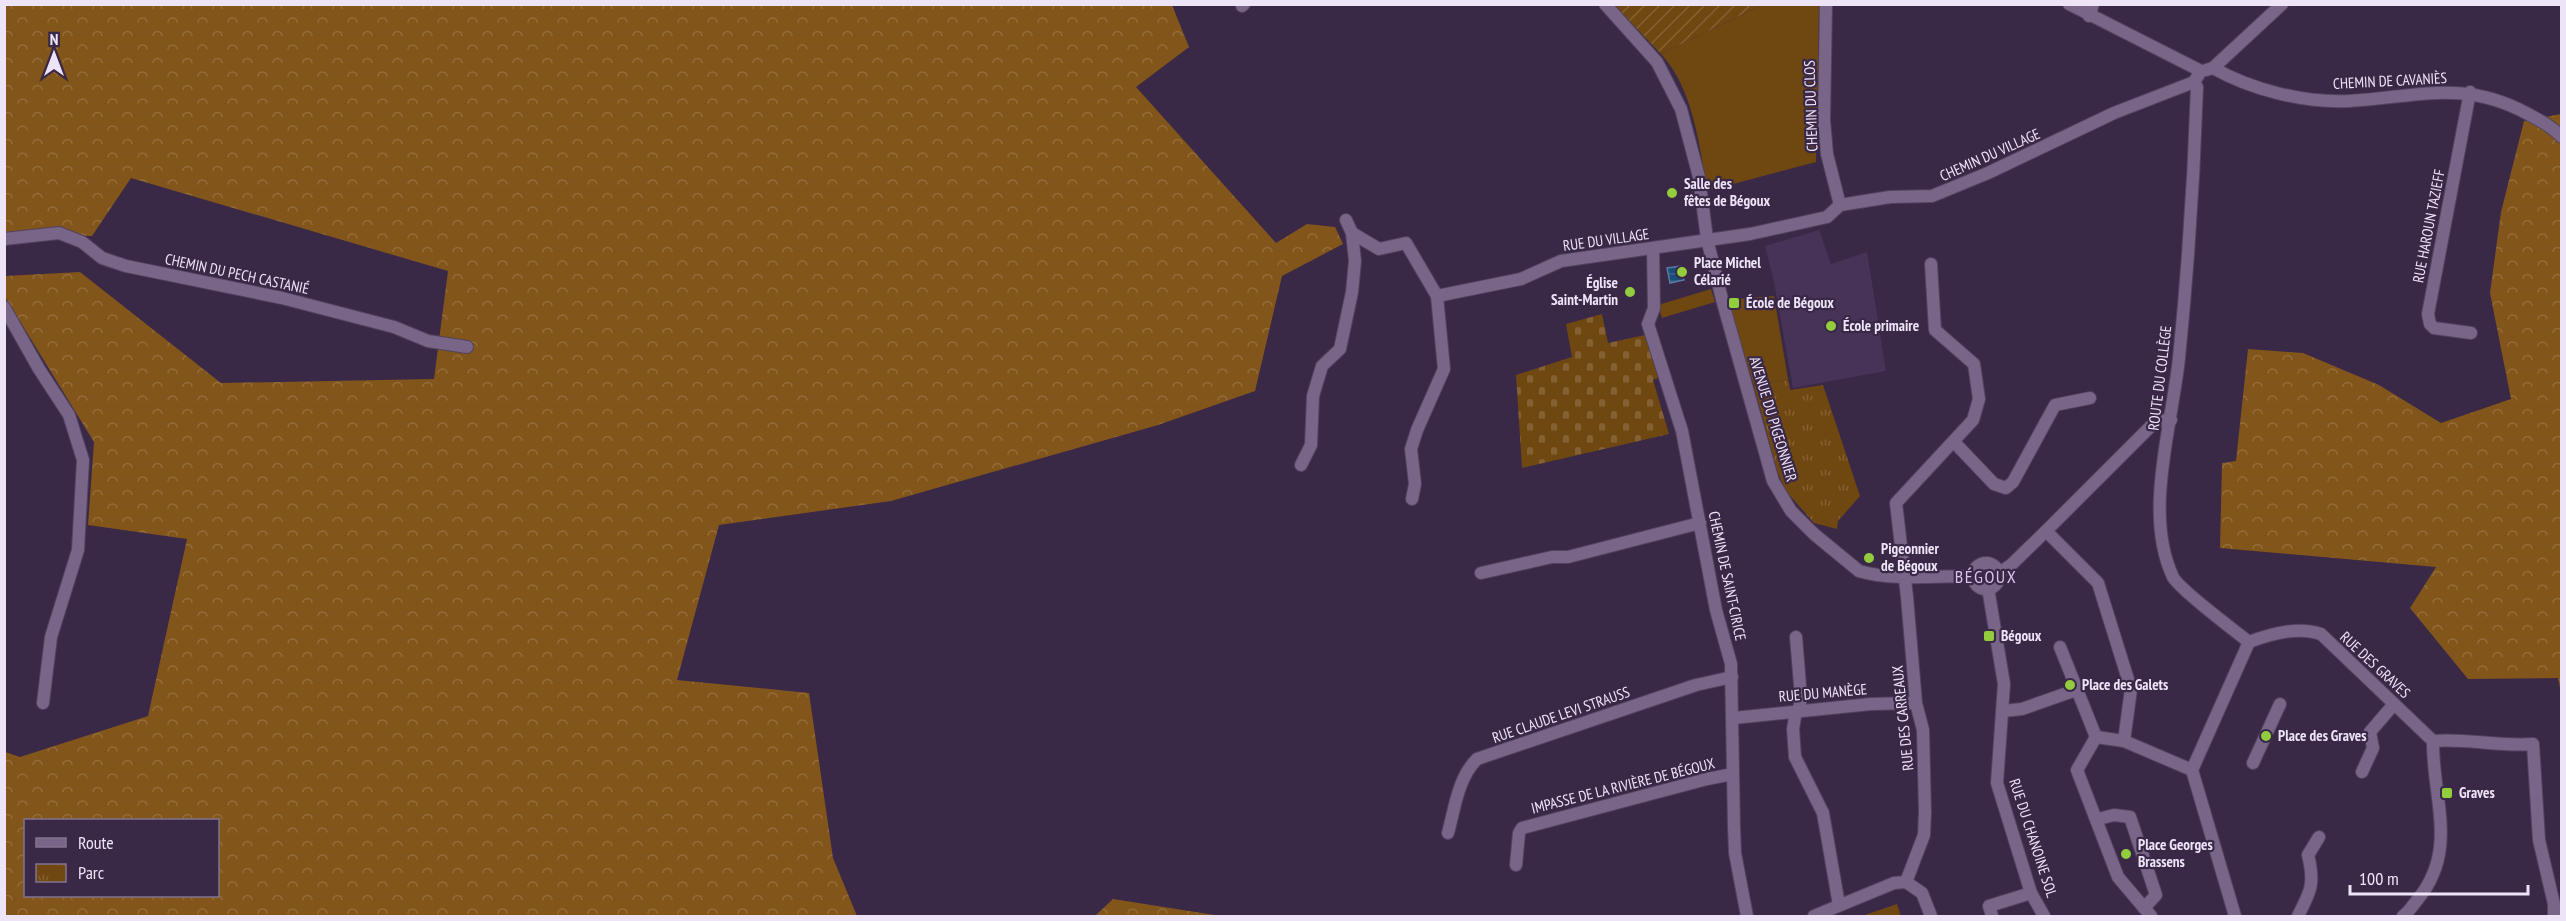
<svg xmlns="http://www.w3.org/2000/svg" width="2566" height="921" viewBox="0 0 2566 921" font-family="'PT Sans Narrow',sans-serif">
<defs>
<pattern id="forest-crowns" width="20" height="18" patternUnits="userSpaceOnUse" patternTransform="scale(1.5)"><rect width="20" height="18" fill="#82551a"/><path d="M2 6a3 3 0 1 1 6 0M12 15a3 3 0 1 1 6 0" fill="none" stroke="#946d3c"/></pattern>
<pattern id="cemetery-stones" width="16" height="16" patternUnits="userSpaceOnUse" patternTransform="scale(1.5)"><rect width="16" height="16" fill="#6f4710"/><path d="M2 7V4a2 2 0 0 1 4 0v3zM10 15v-3a2 2 0 0 1 4 0v3z" fill="#846134"/></pattern>
<pattern id="park-tufts" width="24" height="20" patternUnits="userSpaceOnUse" patternTransform="scale(1.5)"><rect width="24" height="20" fill="#6f4710"/><path d="M3 7l-1-3M5 7V3M7 7l1-3M15 17l-1-3M17 17v-4M19 17l1-3" fill="none" stroke="#846134"/></pattern>
<pattern id="garden-furrows" width="10" height="10" patternUnits="userSpaceOnUse" patternTransform="scale(1.5)"><rect width="10" height="10" fill="#6f4710"/><path d="M-1 1l2-2M0 10L10 0M9 11l2-2" fill="none" stroke="#846134"/></pattern>
<pattern id="water-rules" width="6" height="5" patternUnits="userSpaceOnUse" patternTransform="scale(1.5)"><rect width="6" height="5" fill="#1a4d7a"/><path d="M0 2.5h6" fill="none" stroke="#3c668e"/></pattern>
</defs>
<rect width="100%" height="100%" fill="#3a2847"/>
<path fill="#483358" d="M 1819,230 L 1831,264 L 1867,252 L 1886,371 L 1793,388 L 1774,282 L 1765,246 Z"/>
<g fill="#6f4710">
<path d="M 1762,5 L 1819,5 L 1816,162 L 1707,191 C 1700,147 1693,88 1661,54 Z"/>
<path d="M 1711,289 L 1715,302 L 1662,318 L 1658,305 Z"/>
<path d="M 1774,296 L 1788,379 L 1754,386 L 1727,300 Z"/>
<path d="M 1897,904 L 1901,916 L 1862,916 Z"/>
</g>
<g fill="url(#forest-crowns)" fill-rule="evenodd">
<path d="M 5,4 L 1172,5 L 1189,47 L 1136,87 L 1276,243 L 1307,224 L 1335,227 L 1343,244 L 1282,276 L 1255,391 L 1158,425 L 891,501 L 719,525 L 677,680 L 809,693 L 833,858 L 857,916 L 5,916 L 5,752 L 20,757 L 148,716 L 187,539 L 88,525 L 94,442 L 5,297 L 5,276 L 80,272 L 221,383 L 434,379 L 448,271 L 131,178 L 92,236 L 5,233 ZM 26,820 L 218,820 L 218,896 L 26,896 Z"/>
<path d="M 2561,114 L 2561,693 L 2558,678 L 2468,679 L 2410,608 L 2436,567 L 2220,548 L 2222,463 L 2236,461 L 2248,349 L 2303,353 L 2379,385 L 2441,423 L 2511,399 L 2490,293 L 2501,212 L 2524,121 Z"/>
<path d="M 1113,899 L 1221,916 L 1095,916 Z"/>
</g>
<path fill="url(#cemetery-stones)" d="M 1602,314 L 1608,343 L 1645,335 L 1658,378 L 1653,380 L 1669,434 L 1522,468 L 1516,375 L 1572,357 L 1566,324 Z"/>
<path fill="url(#park-tufts)" d="M 1788,379 L 1790,390 L 1823,385 L 1860,496 L 1838,521 L 1837,529 L 1814,523 L 1785,490 L 1777,470 L 1754,386 Z"/>
<path fill="url(#garden-furrows)" d="M 1614,5 L 1762,5 L 1661,54 Z"/>
<path fill="url(#water-rules)" stroke="#5a7aa0" stroke-width="1.5" d="M 1681,266 L 1684,280 L 1670,283 L 1667,268 Z"/>
<g fill="none" stroke-linecap="round" stroke-linejoin="round">
<defs>
<g id="street">
<path d="M 1605,4 L 1657,62 L 1681,109 L 1699,177 L 1707,239 L 1723,303 L 1773,481 L 1791,511 L 1814,534 L 1859,571 C 1891,581 1939,576 1973,576"/>
<path d="M 1826,4 L 1824,120 L 1827,154 L 1840,205"/>
<path d="M 2069,4 L 2201,71"/>
<path d="M 1242,6 L 1244,4"/>
<path d="M 2089,16 L 2093,4"/>
<path d="M 2213,68 C 2252,90 2304,103 2349,101 C 2417,97 2464,79 2528,114 C 2541,121 2551,126 2562,137"/>
<path d="M 2206,70 L 2213,68 L 2282,4"/>
<path d="M 2194,82 L 2197,87 C 2194,178 2188,268 2179,358 C 2172,426 2143,514 2173,577 C 2179,589 2235,631 2249,642"/>
<path d="M 2470,92 L 2428,314 L 2430,324 L 2434,328 L 2471,333"/>
<path d="M 1352,233 L 1379,249 L 1406,243 L 1437,296 L 1444,369 L 1417,430 L 1411,449 L 1415,484 L 1412,499"/>
<path d="M 4,239 L 59,233 L 82,242 L 102,258 L 126,266 L 282,298 L 394,327 L 428,341 L 467,347"/>
<path d="M 1653,248 L 1654,308 L 1648,324 L 1682,431 L 1716,610 L 1731,664 L 1734,827 L 1735,853 L 1747,916"/>
<path d="M 1931,264 L 1935,330 L 1974,364 L 1979,399 L 1973,420 L 1896,503 L 1907,597 L 1916,703 L 1923,730 L 1925,812 L 1924,835 L 1906,882 L 1922,893 L 1931,916"/>
<path d="M 1437,296 L 1521,279 L 1561,261 L 1750,234 L 1827,217 L 1840,205 L 1890,197 L 1932,196 L 1988,173 L 2114,113 L 2194,82 L 2201,71"/>
<path d="M 4,307 L 39,369 L 69,415 L 83,460 L 78,550 L 51,637 L 43,703"/>
<path d="M 1954,442 L 1994,484 L 2006,488 L 2013,482 L 2055,405 L 2090,398"/>
<path d="M 1301,465 L 1311,445 L 1313,396 L 1322,366 L 1340,349 L 1352,292 L 1355,261 L 1352,233 L 1346,220"/>
<path d="M 2046,531 L 2098,583 L 2131,689 L 2124,741 L 2192,770"/>
<circle cx="1986" cy="576" r="13"/>
<path d="M 1481,573 L 1552,557 L 1568,557 L 1700,523"/>
<path d="M 1999,573 L 2011,565 L 2046,531 L 2156,421 L 2171,420"/>
<path d="M 1988,588 L 2004,684 L 1997,783 L 2031,893 L 2044,916"/>
<path d="M 1796,637 L 1801,697 L 1799,710"/>
<path d="M 2060,647 L 2096,737"/>
<path d="M 1796,711 L 1793,729 L 1795,757 L 1823,813 L 1839,905"/>
<path d="M 2003,711 L 2022,709 L 2076,690"/>
<path d="M 1734,718 L 1871,704 L 1916,703"/>
<path d="M 2124,741 L 2096,737 L 2077,770 L 2118,877 L 2151,916"/>
<path d="M 2433,741 C 2467,738 2500,747 2533,744 L 2539,840 L 2554,904 L 2554,916"/>
<path d="M 2253,763 L 2280,704"/>
<path d="M 2362,772 L 2373,748 L 2370,732 L 2394,704"/>
<path d="M 2098,819 L 2114,815 L 2130,817 L 2156,895 L 2144,908"/>
<path d="M 1448,833 C 1455,807 1458,778 1477,759 L 1696,685 L 1732,677"/>
<path d="M 1516,865 L 1519,833 L 1522,828 L 1707,779 L 1733,774"/>
<path d="M 1814,916 L 1894,883 L 1906,882"/>
<path d="M 1992,916 L 1989,906 L 2031,893"/>
<path d="M 2235,916 L 2192,770 L 2249,642 C 2272,633 2298,626 2321,634 L 2433,741 C 2432,797 2459,849 2418,899 C 2413,905 2409,912 2403,916"/>
<path d="M 2298,916 C 2311,891 2315,883 2308,855 L 2319,837"/>
</g>
</defs>
<use href="#street" stroke="#52435e" stroke-width="14"/>
<use href="#street" stroke="#786588" stroke-width="12"/>
</g>
<g fill="#93cd3e" stroke="#3a2847" stroke-width="2">
<circle cx="1672" cy="193" r="6"/>
<circle cx="1682" cy="272" r="6"/>
<circle cx="1630" cy="292" r="6"/>
<rect x="1728" y="297" width="12" height="12" rx="3"/>
<circle cx="1831" cy="326" r="6"/>
<circle cx="1869" cy="558" r="6"/>
<rect x="1983" y="630" width="12" height="12" rx="3"/>
<circle cx="2070" cy="685" r="6"/>
<circle cx="2266" cy="736" r="6"/>
<rect x="2441" y="787" width="12" height="12" rx="3"/>
<circle cx="2126" cy="854" r="6"/>
</g>
<g text-anchor="middle" stroke-width="4.5" stroke-linejoin="round" paint-order="stroke">
<g font-size="15" fill="#eee4f8" stroke="#3a2847">
<text transform="translate(2390 81) rotate(-3)" y="5">CHEMIN DE CAVANIÈS</text>
<text transform="translate(1811 106) rotate(-92)" y="5">CHEMIN DU CLOS</text>
<text transform="translate(1990 155) rotate(-24)" y="5">CHEMIN DU VILLAGE</text>
<text transform="translate(2429 226) rotate(-79)" y="5">RUE HAROUN TAZIEFF</text>
<text transform="translate(1606 240) rotate(-8)" y="5">RUE DU VILLAGE</text>
<text transform="translate(237 274) rotate(12)" y="5">CHEMIN DU PECH CASTANIÉ</text>
<text transform="translate(2160 378) rotate(-83)" y="5">ROUTE DU COLLÈGE</text>
<text transform="translate(1773 419) rotate(73)" y="5">AVENUE DU PIGEONNIER</text>
<text transform="translate(1727 576) rotate(78)" y="5">CHEMIN DE SAINT-CIRICE</text>
<text transform="translate(2375 665) rotate(43)" y="5">RUE DES GRAVES</text>
<text transform="translate(1823 693) rotate(-5)" y="5">RUE DU MANÈGE</text>
<text transform="translate(1561 715) rotate(-19)" y="5">RUE CLAUDE LEVI STRAUSS</text>
<text transform="translate(1903 718) rotate(-96)" y="5">RUE DES CARREAUX</text>
<text transform="translate(1623 786) rotate(-14)" y="5">IMPASSE DE LA RIVIÈRE DE BÉGOUX</text>
<text transform="translate(2033 838) rotate(72)" y="5">RUE DU CHANOINE SOL</text>
</g>
<g font-size="15" font-weight="bold" fill="#eee4f8" stroke="#3a2847" text-anchor="start">
<text x="1684" y="189">Salle des<tspan x="1684" dy="17">fêtes de Bégoux</tspan></text>
<text x="1694" y="268">Place Michel<tspan x="1694" dy="17">Célarié</tspan></text>
<text x="1618" y="288" text-anchor="end">Église<tspan x="1618" dy="17">Saint-Martin</tspan></text>
<text x="1746" y="308">École de Bégoux</text>
<text x="1843" y="331">École primaire</text>
<text x="1881" y="554">Pigeonnier<tspan x="1881" dy="17">de Bégoux</tspan></text>
<text x="2001" y="641">Bégoux</text>
<text x="2082" y="690">Place des Galets</text>
<text x="2278" y="741">Place des Graves</text>
<text x="2459" y="798">Graves</text>
<text x="2138" y="850">Place Georges<tspan x="2138" dy="17">Brassens</tspan></text>
</g>
<g font-size="18" letter-spacing="1.5" fill="#d8c3ea" stroke="#3a2847">
<text x="1986" y="583">BÉGOUX</text>
</g>
</g>
<rect width="2566" height="921" fill="none" stroke="#eee4f8" stroke-width="12"/>
<rect x="24" y="819" width="195" height="78" fill="#3a2847" stroke="#82738e" stroke-width="1.5"/>
<rect x="36" y="838" width="30" height="9" fill="#786588" stroke="#82738e" stroke-width="1.5"/>
<text x="78" y="849" font-size="18" fill="#eee4f8">Route</text>
<rect x="36" y="864" width="30" height="18" fill="url(#park-tufts)" stroke="#82738e" stroke-width="1.5"/>
<text x="78" y="879" font-size="18" fill="#eee4f8">Parc</text>
<g transform="translate(54 54)" stroke="#3a2847" stroke-width="4.5" paint-order="stroke">
<path d="M0-4.5L10 22L0 15L-10 22Z" fill="#eee4f8"/>
<text y="-9" font-size="16" font-weight="bold" text-anchor="middle" fill="#eee4f8">N</text>
</g>
<path d="M2350 885v9h178v-9" fill="none" stroke="#eee4f8" stroke-width="3"/>
<text x="2359" y="885" font-size="18" fill="#eee4f8" stroke="#3a2847" stroke-width="4.5" paint-order="stroke">100 m</text>
</svg>
